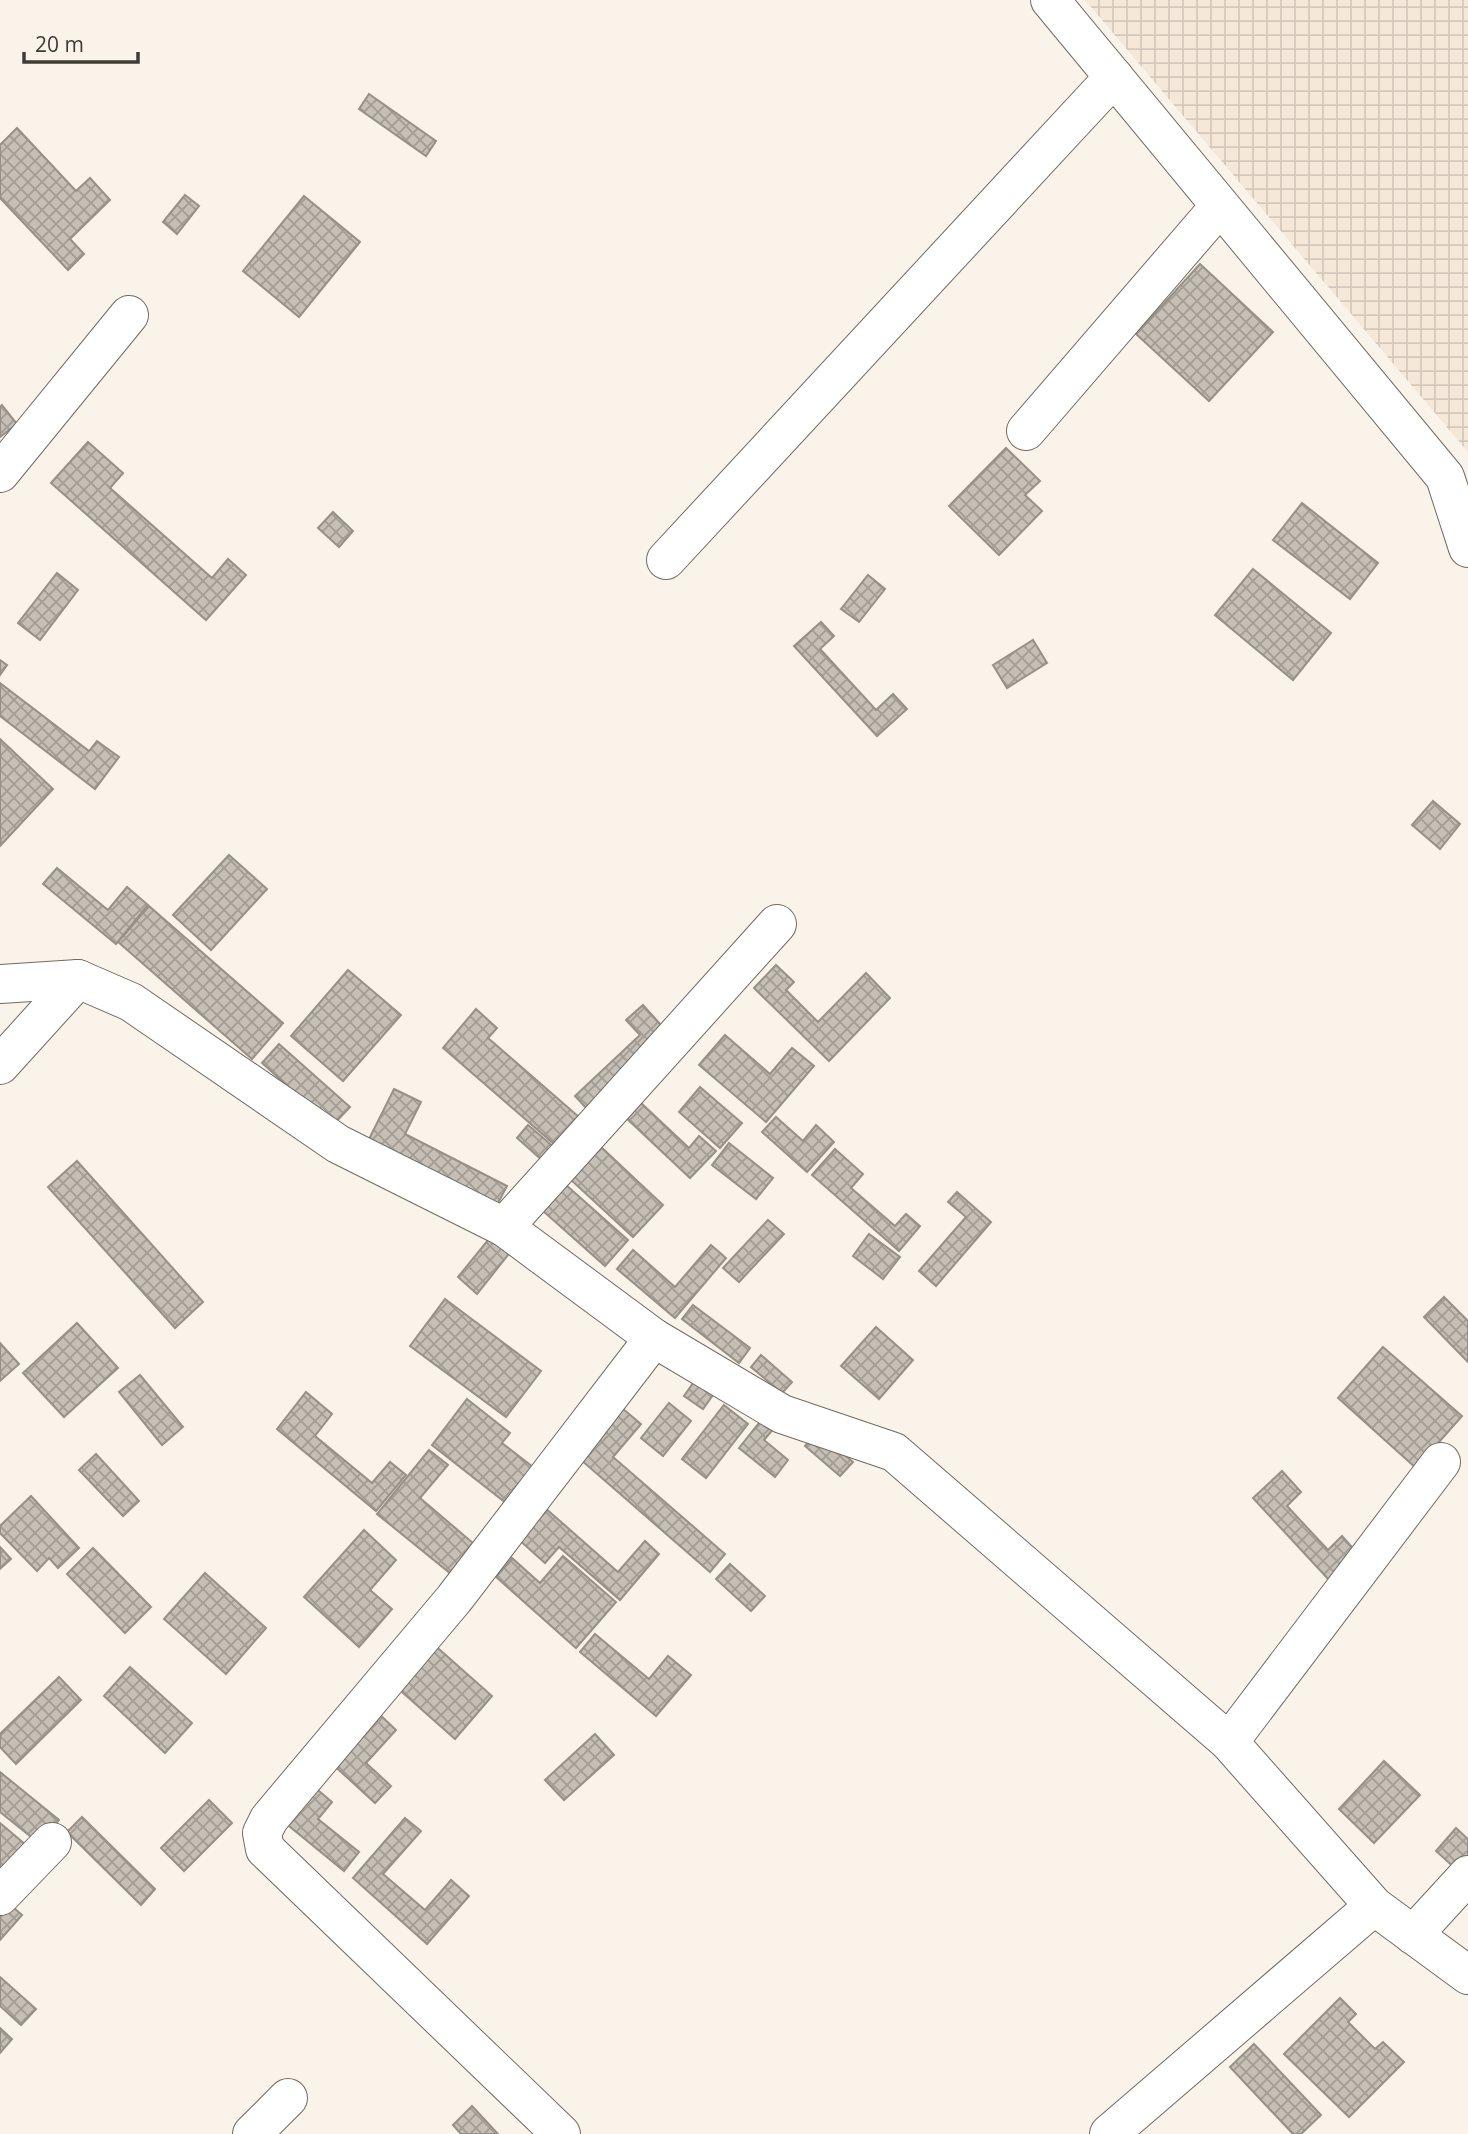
<svg xmlns="http://www.w3.org/2000/svg" width="1468" height="2134" viewBox="0 0 1468 2134" font-family="'Open Sans',sans-serif">
<defs>
<pattern id="industrial-grid" width="8" height="8" patternUnits="userSpaceOnUse" patternTransform="scale(1.75)"><rect width="8" height="8" fill="#f5e8d9"/><path d="M0 4h8M4 0v8" fill="none" stroke="#d3c8bb"/></pattern>
<pattern id="building-cross-hatch" width="8" height="8" patternUnits="userSpaceOnUse" patternTransform="scale(1.75)"><rect width="8" height="8" fill="#c6bfb6"/><path d="M0 0l8 8M0 8l8-8" fill="none" stroke="#a29c95"/></pattern>
</defs>
<rect width="100%" height="100%" fill="#faf3ea"/>
<path fill="url(#industrial-grid)" d="M 1085,0 L 1468,0 L 1468,452 Z"/>
<g fill="url(#building-cross-hatch)" stroke="#979087" stroke-width="2">
<path d="M 369,94 L 436,141 L 426,156 L 359,109 Z"/>
<path d="M 17,128 L 76,191 L 90,178 L 110,200 L 70,239 L 84,254 L 68,270 L 0,198 L 0,145 Z"/>
<path d="M 185,195 L 199,206 L 177,234 L 163,222 Z"/>
<path d="M 304,196 L 360,242 L 299,317 L 243,271 Z"/>
<path d="M 1200,264 L 1273,332 L 1209,401 L 1136,334 Z"/>
<path d="M 2,405 L 17,424 L 0,437 L 0,407 Z"/>
<path d="M 88,442 L 123,473 L 110,488 L 212,578 L 228,559 L 246,575 L 206,620 L 51,483 Z"/>
<path d="M 1006,448 L 1040,481 L 1025,495 L 1042,511 L 999,555 L 949,506 Z"/>
<path d="M 1302,503 L 1378,563 L 1350,599 L 1273,540 Z"/>
<path d="M 333,512 L 353,531 L 339,547 L 318,528 Z"/>
<path d="M 1253,569 L 1331,633 L 1293,680 L 1215,615 Z"/>
<path d="M 57,573 L 78,590 L 40,640 L 18,623 Z"/>
<path d="M 868,575 L 885,589 L 859,622 L 841,609 Z"/>
<path d="M 821,622 L 834,636 L 820,649 L 876,710 L 893,694 L 907,709 L 877,736 L 794,646 Z"/>
<path d="M 1033,640 L 1047,663 L 1007,688 L 993,665 Z"/>
<path d="M 0,660 L 7,665 L 0,675 Z"/>
<path d="M 0,683 L 89,751 L 97,741 L 119,757 L 95,789 L 0,716 Z"/>
<path d="M 0,739 L 53,789 L 0,846 Z"/>
<path d="M 1433,801 L 1460,824 L 1440,849 L 1412,825 Z"/>
<path d="M 229,855 L 267,889 L 211,950 L 173,915 Z"/>
<path d="M 57,868 L 108,910 L 127,887 L 148,905 L 116,944 L 43,884 Z"/>
<path d="M 149,906 L 283,1023 L 252,1059 L 118,942 Z"/>
<path d="M 776,965 L 794,982 L 786,990 L 818,1022 L 866,973 L 890,998 L 829,1061 L 754,988 Z"/>
<path d="M 348,970 L 401,1015 L 343,1081 L 291,1036 Z"/>
<path d="M 643,1005 L 669,1034 L 588,1110 L 575,1096 L 640,1035 L 626,1020 Z"/>
<path d="M 476,1009 L 497,1028 L 488,1038 L 579,1117 L 554,1144 L 443,1048 Z"/>
<path d="M 725,1035 L 770,1074 L 792,1048 L 814,1066 L 766,1122 L 699,1065 Z"/>
<path d="M 279,1044 L 350,1107 L 332,1126 L 262,1063 Z"/>
<path d="M 700,1087 L 742,1123 L 720,1148 L 679,1112 Z"/>
<path d="M 394,1089 L 421,1102 L 405,1134 L 507,1186 L 496,1207 L 367,1143 Z"/>
<path d="M 640,1102 L 689,1148 L 699,1136 L 716,1151 L 690,1178 L 625,1117 Z"/>
<path d="M 776,1117 L 803,1141 L 816,1125 L 834,1142 L 807,1172 L 762,1132 Z"/>
<path d="M 528,1125 L 555,1148 L 543,1161 L 517,1138 Z"/>
<path d="M 729,1143 L 773,1178 L 756,1199 L 712,1165 Z"/>
<path d="M 600,1146 L 663,1205 L 633,1237 L 570,1179 Z"/>
<path d="M 835,1149 L 863,1174 L 851,1188 L 895,1226 L 906,1214 L 920,1226 L 899,1251 L 812,1175 Z"/>
<path d="M 77,1161 L 203,1302 L 175,1328 L 48,1187 Z"/>
<path d="M 566,1185 L 628,1240 L 605,1266 L 543,1211 Z"/>
<path d="M 957,1192 L 991,1222 L 936,1286 L 919,1271 L 966,1217 L 948,1202 Z"/>
<path d="M 768,1220 L 784,1234 L 739,1282 L 723,1268 Z"/>
<path d="M 493,1234 L 512,1250 L 477,1294 L 458,1277 Z"/>
<path d="M 869,1234 L 900,1257 L 883,1279 L 853,1256 Z"/>
<path d="M 711,1245 L 726,1258 L 675,1318 L 617,1269 L 633,1250 L 675,1287 Z"/>
<path d="M 1444,1297 L 1468,1321 L 1468,1362 L 1424,1317 Z"/>
<path d="M 445,1299 L 541,1371 L 506,1417 L 410,1346 Z"/>
<path d="M 693,1305 L 750,1348 L 739,1363 L 682,1319 Z"/>
<path d="M 77,1323 L 118,1368 L 64,1417 L 23,1373 Z"/>
<path d="M 876,1327 L 913,1360 L 879,1399 L 841,1366 Z"/>
<path d="M 0,1343 L 19,1364 L 0,1381 Z"/>
<path d="M 1383,1347 L 1462,1416 L 1416,1468 L 1338,1398 Z"/>
<path d="M 761,1355 L 792,1382 L 782,1393 L 751,1367 Z"/>
<path d="M 701,1372 L 720,1385 L 703,1409 L 684,1396 Z"/>
<path d="M 140,1375 L 183,1427 L 162,1445 L 119,1392 Z"/>
<path d="M 306,1392 L 332,1414 L 315,1436 L 372,1483 L 390,1462 L 406,1475 L 376,1511 L 277,1429 Z"/>
<path d="M 467,1399 L 510,1433 L 502,1443 L 533,1467 L 506,1503 L 432,1445 Z"/>
<path d="M 616,1403 L 641,1424 L 613,1457 L 725,1554 L 710,1572 L 573,1453 Z"/>
<path d="M 669,1403 L 691,1421 L 663,1456 L 641,1438 Z"/>
<path d="M 724,1405 L 748,1424 L 706,1478 L 682,1459 Z"/>
<path d="M 763,1418 L 775,1427 L 764,1440 L 788,1460 L 775,1477 L 739,1448 Z"/>
<path d="M 818,1432 L 853,1462 L 840,1476 L 805,1446 Z"/>
<path d="M 429,1450 L 448,1465 L 420,1498 L 480,1549 L 456,1578 L 377,1514 Z"/>
<path d="M 96,1454 L 139,1501 L 123,1516 L 79,1470 Z"/>
<path d="M 1282,1471 L 1301,1492 L 1287,1506 L 1328,1550 L 1342,1536 L 1359,1555 L 1330,1581 L 1253,1498 Z"/>
<path d="M 31,1496 L 79,1548 L 58,1568 L 49,1558 L 37,1571 L 0,1533 L 0,1526 Z"/>
<path d="M 544,1507 L 618,1572 L 645,1541 L 659,1554 L 620,1600 L 559,1547 L 545,1563 L 517,1538 Z"/>
<path d="M 364,1530 L 396,1560 L 370,1590 L 392,1609 L 359,1647 L 304,1597 Z"/>
<path d="M 0,1547 L 11,1559 L 0,1569 Z"/>
<path d="M 93,1548 L 151,1607 L 125,1633 L 67,1574 Z"/>
<path d="M 563,1556 L 616,1602 L 576,1648 L 496,1577 L 512,1558 L 540,1583 Z"/>
<path d="M 730,1564 L 765,1596 L 751,1611 L 716,1579 Z"/>
<path d="M 205,1573 L 266,1628 L 226,1674 L 164,1619 Z"/>
<path d="M 595,1634 L 649,1679 L 668,1656 L 691,1675 L 656,1716 L 580,1652 Z"/>
<path d="M 431,1642 L 492,1696 L 455,1739 L 394,1685 Z"/>
<path d="M 130,1667 L 192,1723 L 165,1753 L 104,1696 Z"/>
<path d="M 59,1677 L 81,1700 L 16,1764 L 0,1747 L 0,1734 Z"/>
<path d="M 376,1711 L 396,1730 L 366,1763 L 391,1786 L 375,1803 L 329,1761 Z"/>
<path d="M 595,1734 L 614,1755 L 564,1800 L 545,1780 Z"/>
<path d="M 1384,1761 L 1420,1795 L 1374,1843 L 1339,1809 Z"/>
<path d="M 0,1772 L 59,1820 L 40,1844 L 0,1812 Z"/>
<path d="M 312,1785 L 332,1802 L 318,1819 L 359,1852 L 344,1871 L 283,1821 Z"/>
<path d="M 209,1800 L 232,1823 L 184,1871 L 161,1848 Z"/>
<path d="M 82,1817 L 155,1889 L 141,1905 L 67,1832 Z"/>
<path d="M 405,1818 L 421,1831 L 383,1874 L 425,1910 L 451,1880 L 469,1896 L 427,1944 L 353,1878 Z"/>
<path d="M 0,1823 L 32,1850 L 0,1883 Z"/>
<path d="M 1456,1828 L 1468,1839 L 1468,1855 L 1456,1869 L 1436,1851 Z"/>
<path d="M 4,1899 L 22,1915 L 0,1940 L 0,1903 Z"/>
<path d="M 0,1977 L 36,2009 L 21,2025 L 0,2006 Z"/>
<path d="M 1340,1998 L 1356,2014 L 1348,2022 L 1375,2049 L 1383,2042 L 1404,2062 L 1349,2117 L 1284,2054 Z"/>
<path d="M 0,2028 L 12,2039 L 0,2053 Z"/>
<path d="M 1254,2044 L 1321,2115 L 1301,2134 L 1293,2134 L 1230,2067 Z"/>
<path d="M 472,2106 L 498,2134 L 461,2134 L 453,2125 Z"/>
</g>
<g fill="none" stroke-linecap="round" stroke-linejoin="round">
<defs>
<g id="street">
<path d="M 1050,0 L 1445,477 L 1468,548"/>
<path d="M 1026,431 L 1220,206"/>
<path d="M 0,473 L 129,315"/>
<path d="M 666,560 L 1114,77"/>
<path d="M 0,984 L 78,979 L 131,1002 L 338,1144 L 504,1227 L 654,1338 L 782,1414 L 894,1452 L 1229,1742 L 1374,1906 L 1468,1975"/>
<path d="M 0,1065 L 78,979"/>
<path d="M 504,1227 L 777,924"/>
<path d="M 1229,1742 L 1441,1462"/>
<path d="M 0,1896 L 52,1842"/>
<path d="M 1413,1935 L 1468,1875"/>
<path d="M 252,2134 L 288,2098"/>
<path d="M 561,2134 L 265,1849 L 262,1833 L 269,1819 L 454,1599 L 654,1338"/>
<path d="M 1109,2134 L 1374,1906"/>
</g>
</defs>
<use href="#street" stroke="#716b63" stroke-width="40"/>
<use href="#street" stroke="#fff" stroke-width="38"/>
</g>
<path d="M24 52v10h114v-10" fill="none" stroke="#3f3c38" stroke-width="3.5"/>
<text x="35" y="52" font-size="21" fill="#3f3c38" stroke="#faf3ea" stroke-width="5" paint-order="stroke">20 m</text>
</svg>
